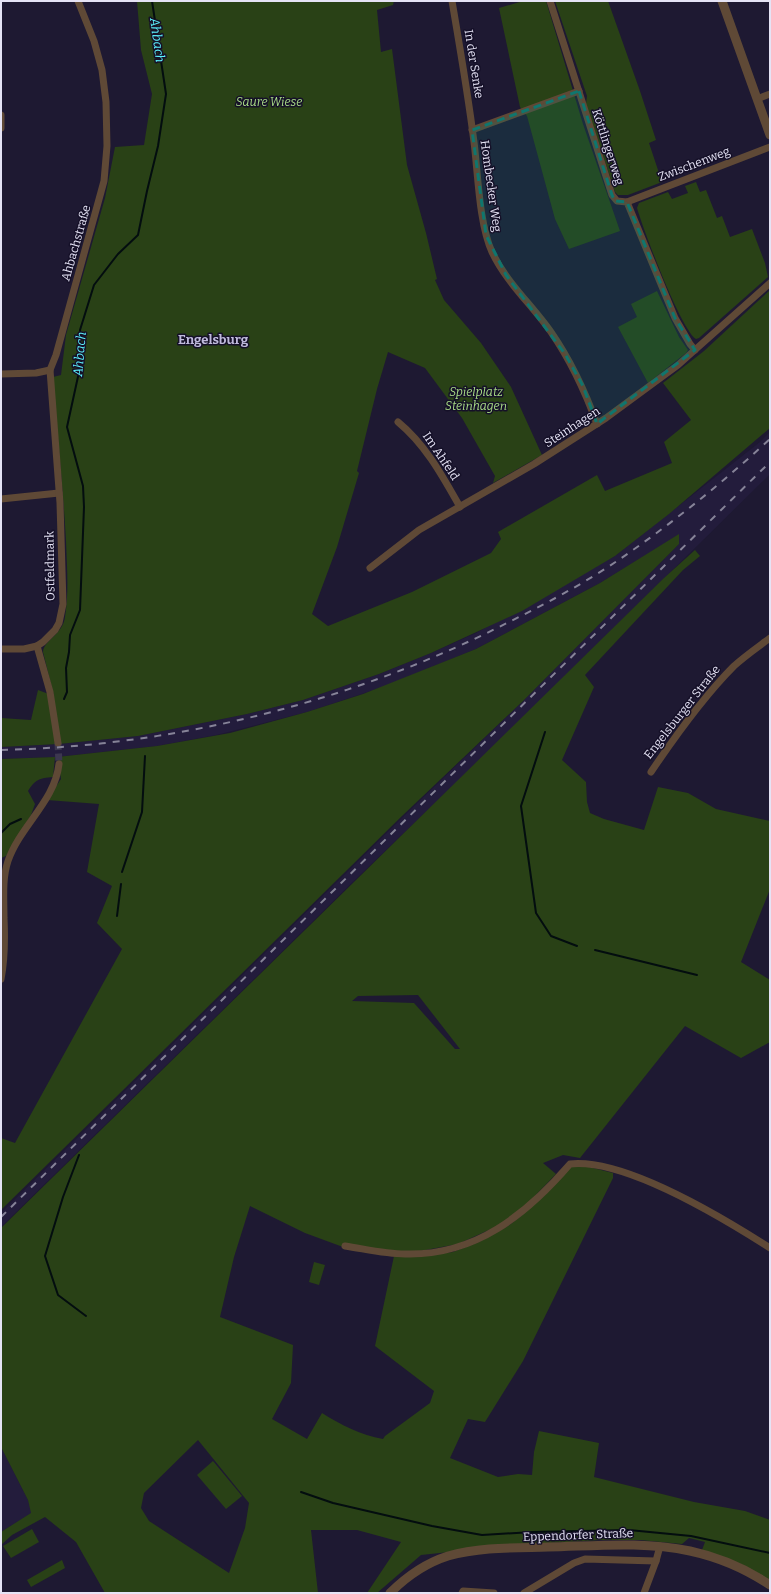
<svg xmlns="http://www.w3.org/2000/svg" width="771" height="1594" viewBox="0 0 771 1594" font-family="Bitter,serif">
<rect width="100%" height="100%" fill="#1e1932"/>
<g fill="#231c3c">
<path d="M 770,432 L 770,474 L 479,761 L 358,877 L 1,1227 L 1,1213 L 403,817 L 523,701 L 679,544 L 679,535 L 600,583 L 476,649 L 383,687 L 307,712 L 216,735 L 157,746 L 57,757 L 1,759 L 1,747 L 59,744 L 138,736 L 247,714 L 303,700 L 379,674 L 431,653 L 476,633 L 615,556 L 760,442 Z"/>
<path d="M 1,1447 L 28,1500 L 32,1513 L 1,1532 Z"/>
</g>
<g fill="#294116" fill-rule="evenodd">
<path d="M 137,1 L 394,1 L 393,5 L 377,10 L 381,52 L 392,49 L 407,165 L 426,233 L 437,279 L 435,280 L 444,300 L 481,343 L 511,387 L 542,455 L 493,483 L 495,476 L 462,418 L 425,368 L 388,352 L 377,389 L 357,471 L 359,473 L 337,547 L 312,614 L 328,626 L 412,592 L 491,553 L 501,539 L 498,532 L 597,475 L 605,491 L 672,463 L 664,442 L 691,420 L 663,383 L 704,351 L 770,290 L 770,428 L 669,514 L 615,556 L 522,611 L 431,653 L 379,674 L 303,700 L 247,714 L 138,736 L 59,744 L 1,747 L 1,718 L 31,720 L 38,690 L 54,696 L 43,652 C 44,640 63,634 65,617 C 69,592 67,567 66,541 C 63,486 57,432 53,377 L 61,375 L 66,335 L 105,198 L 115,147 L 144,145 L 152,94 L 141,50 Z"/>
<path d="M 523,1 L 546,1 L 583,124 L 620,231 L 569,249 L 555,219 L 527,116 L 520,107 L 499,8 Z"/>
<path d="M 555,1 L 608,1 L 640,91 L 656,140 L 649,143 L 662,182 L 628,195 L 618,195 L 615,192 L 586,104 L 587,96 Z"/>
<path d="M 696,182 L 700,192 L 706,190 L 717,218 L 722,216 L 730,237 L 752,229 L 765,263 L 768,277 L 699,338 L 696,339 C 681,330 643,229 637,208 L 639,203 L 668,192 L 672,199 L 688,193 L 685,186 Z"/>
<path d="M 657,291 L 679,337 L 688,350 L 686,353 L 648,383 L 618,327 L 637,317 L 631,304 Z"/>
<path d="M 679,534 L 679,544 L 523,701 L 402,816 L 1,1210 L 1,1138 L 15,1143 L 122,949 L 97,923 L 112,886 L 87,872 L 99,804 L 47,800 L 61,779 L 57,757 L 157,746 L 230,733 L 307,712 L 363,694 L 476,649 L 600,583 Z"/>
<path d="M 695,550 L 700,556 L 683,570 L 585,675 L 594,687 L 562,760 L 586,782 L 587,802 L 590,813 L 604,819 L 644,830 L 658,787 L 688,793 L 716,809 L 770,821 L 770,889 L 741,962 L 770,980 L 770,1042 L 741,1058 L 685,1026 L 580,1158 L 563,1155 L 543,1163 L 556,1174 L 523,1208 L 502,1224 L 458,1244 L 420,1251 L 422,1256 L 453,1252 L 479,1242 L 508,1226 L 520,1217 L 571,1167 L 585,1166 L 613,1173 L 613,1178 L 523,1361 L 485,1422 L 468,1419 L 450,1458 L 498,1477 L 518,1474 L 532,1475 L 534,1452 L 539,1431 L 599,1443 L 594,1477 L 694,1502 L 745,1511 L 770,1520 L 770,1581 L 741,1564 L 702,1550 L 705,1542 L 689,1538 L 682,1544 L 640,1540 L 600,1540 L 515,1545 L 421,1555 L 377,1593 L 367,1593 L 401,1542 L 357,1530 L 311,1530 L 318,1593 L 105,1593 L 76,1542 L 45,1517 L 12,1535 L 1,1545 L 1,1532 L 31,1513 L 28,1500 L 1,1447 L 1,1228 C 222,1011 443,795 664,578 ZM 418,995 L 460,1049 L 455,1049 L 414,1003 L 352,1001 L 358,996 ZM 250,1206 L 305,1233 L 343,1247 L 394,1256 L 375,1346 L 434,1391 L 430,1403 L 385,1436 L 383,1439 C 361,1435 341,1425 322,1413 L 307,1439 L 272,1419 L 291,1383 L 293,1345 L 220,1317 L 234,1257 ZM 198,1440 L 249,1503 L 245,1528 L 229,1573 L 149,1521 L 141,1508 L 144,1493 Z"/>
<path d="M 55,757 L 53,777 C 39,778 35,780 28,791 L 35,804 L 31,815 L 6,856 L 1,858 L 1,759 Z"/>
<path d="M 314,1262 L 325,1265 L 319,1285 L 309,1282 Z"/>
<path d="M 213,1461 L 242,1496 L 226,1509 L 197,1475 Z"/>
<path d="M 32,1529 L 39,1542 L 11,1558 L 3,1546 Z"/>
<path d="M 62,1560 L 65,1568 L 31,1587 L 27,1580 Z"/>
</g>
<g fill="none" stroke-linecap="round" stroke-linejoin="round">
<g stroke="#030d0f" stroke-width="2">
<path d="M 64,699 L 67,692 L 66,668 L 69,652 L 70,635 L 80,610 L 84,507 L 83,486 L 67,427 L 79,372 L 80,330 L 94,285 L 118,254 L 138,235 L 147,191 L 158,146 L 166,94 L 152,1"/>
<path d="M 545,732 L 521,806 L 536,913 L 551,936 L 577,946"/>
<path d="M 1,833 L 10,824 L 21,819"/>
<path d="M 122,872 L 142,812 L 145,756"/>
<path d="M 117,916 L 121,884"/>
<path d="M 595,950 L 697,975"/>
<path d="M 79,1155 L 63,1197 L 45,1256 L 58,1295 L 86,1316"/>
<path d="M 301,1492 L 333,1503 L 432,1526 L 482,1535 L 533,1532 L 629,1530 L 691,1536 L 770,1553"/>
</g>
<path stroke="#3c374f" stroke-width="7" stroke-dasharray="7 3.5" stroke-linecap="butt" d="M 58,743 L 59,764"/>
<g stroke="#5f4936" stroke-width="7">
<path d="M 452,1 C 460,48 468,94 474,142 C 478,173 479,224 492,252 C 506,282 532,305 551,332 C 571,361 585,391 597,424"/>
<path d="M 550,1 L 612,195 L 617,201 L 627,202 L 675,318 L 690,344 L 695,350"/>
<path d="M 757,99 L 770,94"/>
<path d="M 1,115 L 1,128"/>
<path d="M 472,130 L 579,91"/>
<path d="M 627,202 L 770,147"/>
<path d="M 1,374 L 36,373 L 50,370"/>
<path d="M 398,422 C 426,445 443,477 460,507"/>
<path d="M 1,499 L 59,493"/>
<path d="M 370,568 L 419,530 L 534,464 L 606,418 L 678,365 L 770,283"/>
<path d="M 1,649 L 24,649 L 37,646"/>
<path d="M 58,743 L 50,692 L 37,646 L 43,642 L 55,630 L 59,623 L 63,604 L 60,503 L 50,370 L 56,355 L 101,192 L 104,181 L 107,146 L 106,102 L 102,70 L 94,41 L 78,1"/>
<path d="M 651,772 C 676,735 703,697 734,666 C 745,656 758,647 770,638"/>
<path d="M 1,979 C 5,959 5,939 4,918 C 4,899 2,879 8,861 C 20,826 55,801 59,764"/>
<path d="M 345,1246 C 365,1249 385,1254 405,1254 C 475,1256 526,1215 570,1164 C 625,1158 723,1218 770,1248"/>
<path d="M 462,1593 L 463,1591 L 494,1593"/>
<path d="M 524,1593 L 574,1563 L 585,1559 L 656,1561"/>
<path d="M 644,1593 L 656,1561 L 660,1546"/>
</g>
<g stroke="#5f4936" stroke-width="9">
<path d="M 722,1 L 770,135"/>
<path d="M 390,1593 C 406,1577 426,1563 448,1556 C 480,1547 515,1548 548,1547 C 595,1546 643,1541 690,1551 C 718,1557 746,1569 770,1585"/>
</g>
<g stroke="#868398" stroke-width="2" stroke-dasharray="7 7" stroke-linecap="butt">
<path d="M 1,750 C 177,746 352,702 509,622 C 547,603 585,583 620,559 C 674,522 722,483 770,439"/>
<path d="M 1,1217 L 770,462"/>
</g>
</g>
<path fill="#0f766e" fill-opacity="0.2" stroke="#0f766e" stroke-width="3" stroke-dasharray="8 5" stroke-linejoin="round" d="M 579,91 L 612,195 L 615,201 L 627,202 L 675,318 L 695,350 L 597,424 L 583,386 L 565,354 L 506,275 L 486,235 L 472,130 Z"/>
<g text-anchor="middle" stroke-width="3" stroke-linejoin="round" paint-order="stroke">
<g font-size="12" fill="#e5e3f5" stroke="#151028">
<text transform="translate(474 64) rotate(81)" y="4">In der Senke</text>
<text transform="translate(608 147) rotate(72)" y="4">Köttlingerweg</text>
<text transform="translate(694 164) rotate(-21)" y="4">Zwischenweg</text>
<text transform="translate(491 186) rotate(82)" y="4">Hombecker Weg</text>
<text transform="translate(76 243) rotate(-74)" y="4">Ahbachstraße</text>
<text transform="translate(572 427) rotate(-33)" y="4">Steinhagen</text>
<text transform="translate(441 456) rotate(56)" y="4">Im Ahfeld</text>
<text transform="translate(50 566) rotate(-91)" y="4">Ostfeldmark</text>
<text transform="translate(682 712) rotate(-52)" y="4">Engelsburger Straße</text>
<text transform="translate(578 1535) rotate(-2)" y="4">Eppendorfer Straße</text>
</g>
<g font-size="12" font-style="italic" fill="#a9dc86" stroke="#151028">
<text x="269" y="106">Saure Wiese</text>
<text x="476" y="396">Spielplatz<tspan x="476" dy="14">Steinhagen</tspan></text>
</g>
<g font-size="13" font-style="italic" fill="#5cf2fc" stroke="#151028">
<text transform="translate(158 40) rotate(82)" y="5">Ahbach</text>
<text transform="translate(79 354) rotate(-85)" y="5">Ahbach</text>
</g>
<g font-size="13" font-weight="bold" fill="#bfbadc" stroke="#151028">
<text x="213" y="344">Engelsburg</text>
</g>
</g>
<rect width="771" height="1594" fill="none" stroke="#e5e3f5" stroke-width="4"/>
</svg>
